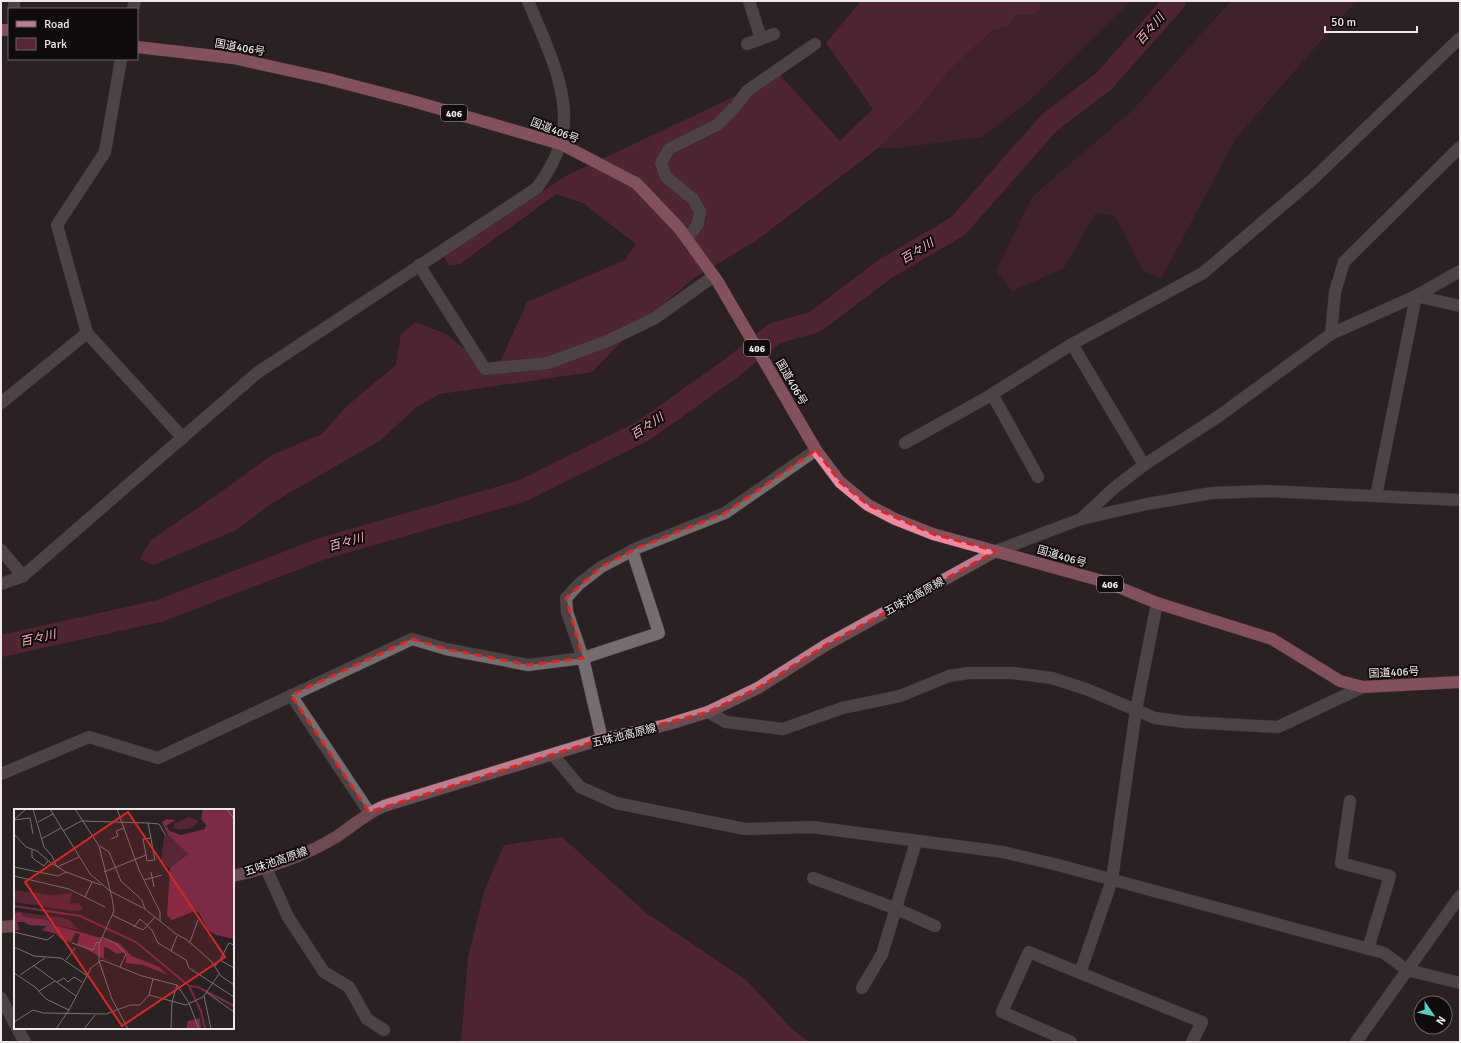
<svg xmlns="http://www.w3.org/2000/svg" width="1461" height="1043" viewBox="0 0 1461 1043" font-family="Signika,'Noto Sans JP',sans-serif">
<rect width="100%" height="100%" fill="#2b2123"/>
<g fill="#572534">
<path d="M 1041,1 L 1131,1 L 1029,101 L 982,137 L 897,148 L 878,148 L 919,108 L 950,69 L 993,30 L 1009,26 L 1015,15 L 1035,14 L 1039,9 Z"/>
<path d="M 1231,1 L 1356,1 L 1236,138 L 1161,279 L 1143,271 L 1115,216 L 1096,213 L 1063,269 L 1012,291 L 996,271 L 1032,197 L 1134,109 Z"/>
</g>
<g fill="#7c2b45">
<path d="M 861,1 L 1041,1 L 1039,9 L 1035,14 L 1015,15 L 1009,26 L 993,30 L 950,69 L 919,108 L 878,148 L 757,240 L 694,278 L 635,328 L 592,372 L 440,394 L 416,407 L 381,440 L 272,503 L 236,530 L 153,565 L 140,559 L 150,541 L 221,492 L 272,455 L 322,434 L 347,406 L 396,365 L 401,334 L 416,322 L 446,334 L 495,374 L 527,302 L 625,260 L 636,244 L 583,203 L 556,194 L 460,264 L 449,266 L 444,256 L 564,177 L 780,75 L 840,141 L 873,109 L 826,43 Z"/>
<path d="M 562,837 L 645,912 L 746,980 L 792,1029 L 809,1042 L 461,1042 L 468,957 L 484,892 L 504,845 Z"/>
</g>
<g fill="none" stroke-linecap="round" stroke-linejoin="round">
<path stroke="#7b2a45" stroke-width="22" d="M 1,646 L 159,611 L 324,548 L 522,491 L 643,431 L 733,367 L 775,333 L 815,322 L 885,269 L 958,226 L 1049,123 L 1104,81 L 1175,1"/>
<defs>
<g id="minor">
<path d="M 749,1 L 761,39"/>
<path d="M 14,9 L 14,1"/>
<path d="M 133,9 L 135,1"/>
<path d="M 747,44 L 774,34"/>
<path d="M 121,59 L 105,152 L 57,225 L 87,333 L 183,438"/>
<path d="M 687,239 L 698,224 L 700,211 L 693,199 L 666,177 L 661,163 L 669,149 L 717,125 L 736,106 L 747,91 L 815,44"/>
<path d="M 419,265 L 485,369 L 548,363 L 610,340 L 655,318 L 714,276"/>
<path d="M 1416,296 L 1460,306"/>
<path d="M 1331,334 L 1335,292 L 1344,262 L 1460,147"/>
<path d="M 1072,344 L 1144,465"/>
<path d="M 992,394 L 1038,477"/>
<path d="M 1,403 L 87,333"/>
<path d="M 905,443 L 986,398 L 1072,344 L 1203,273 L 1312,180 L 1460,38"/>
<path d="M 1376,496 L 1416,296"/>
<path d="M 1081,519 L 1114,488 L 1144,465 L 1219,416 L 1331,334 L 1416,296 L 1460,271"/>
<path d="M 1,550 L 23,576"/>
<path d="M 996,551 L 1081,519 L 1147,504 L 1212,493 L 1266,491 L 1460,500"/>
<path d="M 1,584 L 23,576 L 257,373 L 537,188 C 547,174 555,161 560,145 C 575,99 545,42 528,1"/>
<path d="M 291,695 L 369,812"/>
<path d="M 708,712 L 726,722 L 783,729 L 842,708 L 900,696 L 949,676 L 969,673 L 1013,673 L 1052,678 L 1086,689 L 1155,718 L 1185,722 L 1278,727 L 1363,687"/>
<path d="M 602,739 L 583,658 L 567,612 L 566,598 L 579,584 L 601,567 L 637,548 L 725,513 L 816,450"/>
<path d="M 553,755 L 580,787 L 616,803 L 745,829 L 812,827 L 1003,852 L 1058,865 L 1384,953 L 1407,970 L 1460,983"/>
<path d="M 1,774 L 89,737 L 158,758 L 412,639 L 446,649 L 528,665 L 583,658 L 659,633 L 632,550"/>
<path d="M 1350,801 L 1341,863 L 1390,876 L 1368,949"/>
<path d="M 265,866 L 288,917 L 324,972 L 349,987 L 367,1019 L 384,1030"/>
<path d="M 813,878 L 897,909 L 935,926"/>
<path d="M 1080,973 L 1202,1022 L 1192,1042"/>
<path d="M 862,988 L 882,954 L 916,842"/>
<path d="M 1,998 L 15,1024"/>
<path d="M 17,1028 L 25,1042"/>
<path d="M 1071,1042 L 1002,1012 L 1029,952 L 1080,973 L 1112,880 L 1136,710 L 1157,603"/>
<path d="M 1356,1042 L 1460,896"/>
</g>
<g id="major">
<path d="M 233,876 C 266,869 307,855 336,837 C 353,826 365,814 384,806 L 602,739 L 666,725 L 708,712 L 758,688 L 826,645 L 996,551"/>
<path d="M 1,927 L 15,926"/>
</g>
<g id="highway">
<path d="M 1,30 L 9,30"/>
<path d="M 137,47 L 233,58 L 328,79 L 416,102 L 561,144 L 636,183 L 679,228 L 718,282 L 816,450 L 840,482 L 868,505 L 895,519 L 933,534 L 1106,582 L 1157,603 L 1272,639 L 1340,681 L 1363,687 L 1460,682"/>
</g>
</defs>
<use href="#minor" stroke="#433c3d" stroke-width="13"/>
<use href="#major" stroke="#433c3d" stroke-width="13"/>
<use href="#highway" stroke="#433c3d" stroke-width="13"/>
<use href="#minor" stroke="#776c6e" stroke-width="12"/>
<use href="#major" stroke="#be7d8e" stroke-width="12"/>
<use href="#highway" stroke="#ee89a4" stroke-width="12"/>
</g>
<path d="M0 0H1461V1043H0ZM 816,450 L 840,482 L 868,505 L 933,534 L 996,551 L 826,645 L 758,688 L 708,712 L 602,739 L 369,812 L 291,695 L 412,639 L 446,649 L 528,665 L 583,658 L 566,598 L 601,567 L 637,548 L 725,513 Z" fill="#2b2123" fill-opacity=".55" fill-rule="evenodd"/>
<path fill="none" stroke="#d62828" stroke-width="3" stroke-dasharray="8 5" stroke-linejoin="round" d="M 816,450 L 840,482 L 868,505 L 933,534 L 996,551 L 826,645 L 758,688 L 708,712 L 602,739 L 369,812 L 291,695 L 412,639 L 446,649 L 528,665 L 583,658 L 566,598 L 601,567 L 637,548 L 725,513 Z"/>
<g text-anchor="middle" stroke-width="4" stroke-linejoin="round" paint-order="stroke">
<g fill="#100c0d" stroke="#aba6a7" stroke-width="1">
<rect x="441" y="105" width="26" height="16" rx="3"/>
<rect x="744" y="340" width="26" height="16" rx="3"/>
<rect x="1097" y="576" width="26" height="16" rx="3"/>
</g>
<g font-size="10" font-weight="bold" fill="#eee8e9">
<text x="454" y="117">406</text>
<text x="757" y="352">406</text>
<text x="1110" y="588">406</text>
</g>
<g font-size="11" fill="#eee8e9" stroke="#100c0d">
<text transform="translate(240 47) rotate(10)" y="4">国道406号</text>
<text transform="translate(555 130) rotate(21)" y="4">国道406号</text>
<text transform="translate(792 382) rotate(60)" y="4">国道406号</text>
<text transform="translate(1062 556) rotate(16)" y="4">国道406号</text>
<text transform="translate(914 596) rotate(-29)" y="4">五味池高原線</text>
<text transform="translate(1394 672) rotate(-3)" y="4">国道406号</text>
<text transform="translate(624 735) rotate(-14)" y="4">五味池高原線</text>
<text transform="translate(276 861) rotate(-19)" y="4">五味池高原線</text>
</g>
<g font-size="12" font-style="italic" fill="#fcb4c5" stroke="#100c0d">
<text transform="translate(1150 29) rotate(-49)" y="4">百々川</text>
<text transform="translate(917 251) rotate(-31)" y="4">百々川</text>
<text transform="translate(647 426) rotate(-33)" y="4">百々川</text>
<text transform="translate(346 542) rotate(-16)" y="4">百々川</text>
<text transform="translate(38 638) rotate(-13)" y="4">百々川</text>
</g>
</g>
<g transform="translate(14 809)">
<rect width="220" height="220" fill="#2b2123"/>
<path d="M 175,8 L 185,12 L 178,19 L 166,21 L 159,19 L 161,14 ZM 154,26 L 174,45 L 156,59 L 149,55 L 147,50 L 150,28 ZM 0,81 L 39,86 L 58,84 L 56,95 L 64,94 L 69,98 L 68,101 L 59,102 L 0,93 ZM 0,102 L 49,109 L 56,111 L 64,121 L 10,108 L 7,104 Z" fill="#572534"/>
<path d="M 189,0 L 220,0 L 220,130 L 202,126 L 194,121 L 185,104 L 181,102 L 158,111 L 153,106 L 156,59 L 174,45 L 154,26 L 148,13 L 153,10 L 162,11 L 152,17 L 156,22 L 167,26 L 191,20 L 192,16 L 187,10 ZM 6,103 L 10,108 L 33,111 L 37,115 L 105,134 L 118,147 L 145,158 L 154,166 L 129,156 L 112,154 L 112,143 L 103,145 L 92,138 L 90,138 L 90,149 L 104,155 L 88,149 L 63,135 L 66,125 L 61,124 L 57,133 L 49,132 L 42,125 L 28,121 L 33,117 L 15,116 L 10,113 L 3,113 L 5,121 L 0,122 L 0,104 ZM 186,209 L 187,219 L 172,220 L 174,212 Z" fill="#7c2b45"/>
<path fill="none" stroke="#7b2a45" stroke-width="2" d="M 0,97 L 66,107 L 122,133 L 175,177 L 187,202 L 191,220M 175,177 L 184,178 L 220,197"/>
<path fill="none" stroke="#797172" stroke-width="1" d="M 19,0 L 30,38 L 38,47 L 43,58M 36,0 L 76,65 L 96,82M 61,0 L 85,37 L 98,89 L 100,102 L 85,135 L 85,152 L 98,190 L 114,220M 103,0 L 125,61 L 146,103 L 146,112M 213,0 L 220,10M 0,11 L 16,9 L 19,25M 0,11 L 12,0M 24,13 L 39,5M 49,22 L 67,12 L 134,14 L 145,15 L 152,27M 0,25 L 12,38 L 23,42 L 37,54 L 52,63 L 87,76M 27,30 L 47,19M 97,30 L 104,27 L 102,22 L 110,19M 86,37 L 95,43 L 107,72 L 128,91 L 131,100M 18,40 L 18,48 L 21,51 L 30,57 L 34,52M 132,46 L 129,30 L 137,29M 0,58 L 44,67 L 52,63M 43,58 L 65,48M 90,63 L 132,46 L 133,52 L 141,51 L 134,14M 137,63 L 140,78M 0,67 L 55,80 L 91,98M 130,71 L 148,66M 96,82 L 131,100 L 162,125 L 173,131 L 197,152 L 207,167 L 220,176M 71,88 L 78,73M 98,106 L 129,121 L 141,108M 120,118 L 126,110 L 138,121 L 144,134 L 172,151 L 175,159 L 220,188M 0,123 L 33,131 L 40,126M 88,128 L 101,134 L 112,145 L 106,158M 176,133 L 184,111M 58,134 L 79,141 L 82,134 L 86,133M 0,138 L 20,147 L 47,149 L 72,166M 157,142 L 163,127M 52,151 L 61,139M 206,151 L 215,134 L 220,136M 19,156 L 62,187M 201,157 L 206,151 L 220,159M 0,164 L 21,178 L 32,190 L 55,201M 6,166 L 31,149M 43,173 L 50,169 L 54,173 L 60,168 L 68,173M 25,182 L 41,172M 192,183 L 220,203M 135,186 L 172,196 L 189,188 L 205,165M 190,187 L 197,220M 0,213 L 19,201 L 29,204 L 92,205 L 116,196 L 126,196 L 135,186 L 139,170M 42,220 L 55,201 L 77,159 L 88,151 L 128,167 L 163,176 L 175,194 L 185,220M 70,220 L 81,206M 157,220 L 158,193 L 163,176"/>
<path fill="#d62828" fill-opacity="0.15" stroke="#d62828" stroke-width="2" d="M 114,3 L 211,148 L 108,217 L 11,73 Z"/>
<rect width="220" height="220" fill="none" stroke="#eee8e9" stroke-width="2"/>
</g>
<rect width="1461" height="1043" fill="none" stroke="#eee8e9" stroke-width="4"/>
<rect x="8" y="8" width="130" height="52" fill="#100c0d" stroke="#696465"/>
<rect x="16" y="21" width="20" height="6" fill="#be7d8e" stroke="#696465"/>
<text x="44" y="28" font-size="12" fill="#eee8e9">Road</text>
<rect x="16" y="38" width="20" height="12" fill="#572534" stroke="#696465"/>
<text x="44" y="48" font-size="12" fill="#eee8e9">Park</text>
<g transform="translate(1433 1015) rotate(124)"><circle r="19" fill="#100c0d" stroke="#696465"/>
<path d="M0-3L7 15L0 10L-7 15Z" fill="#59cebe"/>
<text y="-6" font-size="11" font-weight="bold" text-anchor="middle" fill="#eee8e9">N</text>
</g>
<path d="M1325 26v6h92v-6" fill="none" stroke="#eee8e9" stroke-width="2"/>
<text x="1331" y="26" font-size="12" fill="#eee8e9" stroke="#100c0d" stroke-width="3" paint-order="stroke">50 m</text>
</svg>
